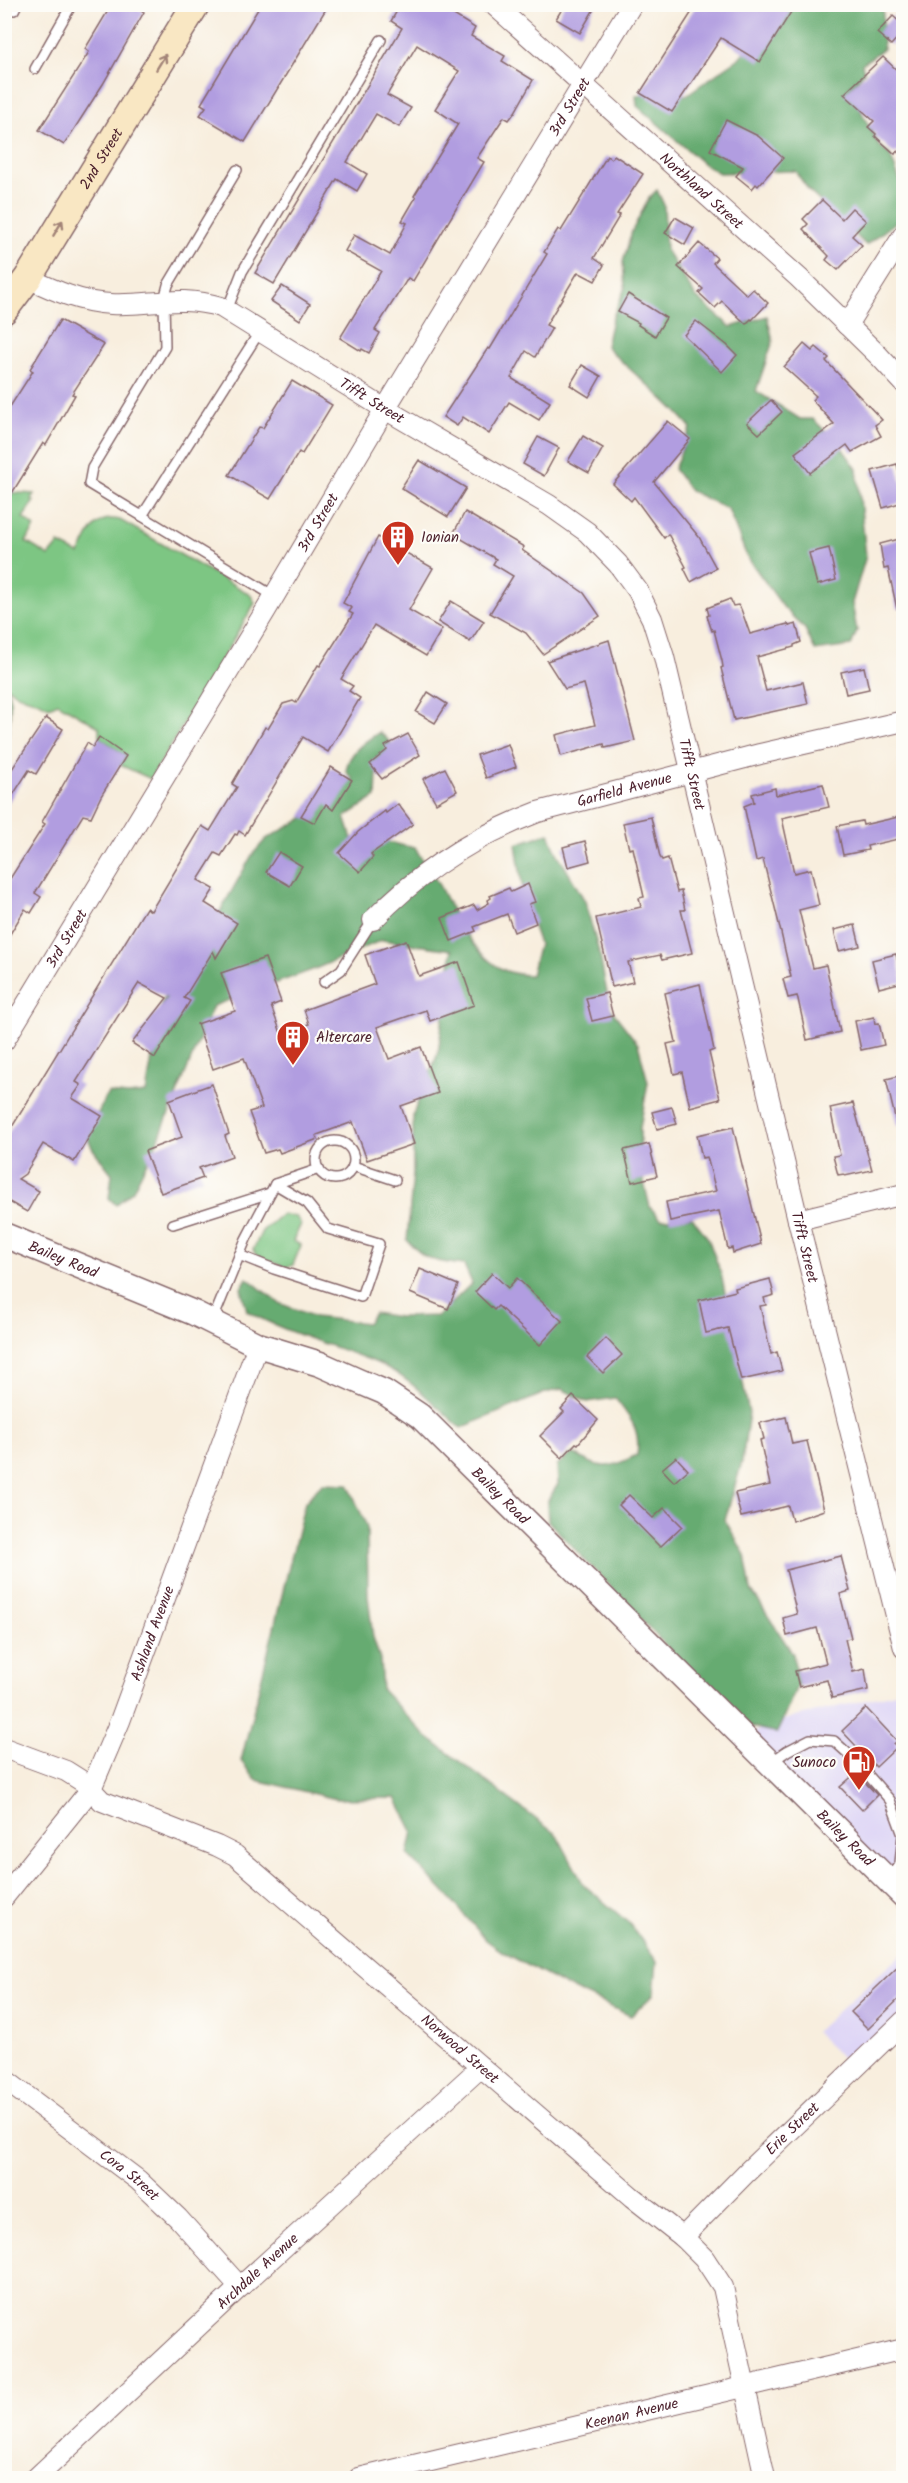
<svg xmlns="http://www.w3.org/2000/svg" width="908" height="2483" viewBox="0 0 908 2483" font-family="Kalam,sans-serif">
<rect width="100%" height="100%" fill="#fdfcf7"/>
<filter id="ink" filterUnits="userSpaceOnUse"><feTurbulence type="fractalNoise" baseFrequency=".0167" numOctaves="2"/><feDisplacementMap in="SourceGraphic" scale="12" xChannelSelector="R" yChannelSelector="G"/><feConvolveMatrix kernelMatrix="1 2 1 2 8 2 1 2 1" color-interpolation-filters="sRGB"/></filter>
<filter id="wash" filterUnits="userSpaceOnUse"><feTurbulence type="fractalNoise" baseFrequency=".008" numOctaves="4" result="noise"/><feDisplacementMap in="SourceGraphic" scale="24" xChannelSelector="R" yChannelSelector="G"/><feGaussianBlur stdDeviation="1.35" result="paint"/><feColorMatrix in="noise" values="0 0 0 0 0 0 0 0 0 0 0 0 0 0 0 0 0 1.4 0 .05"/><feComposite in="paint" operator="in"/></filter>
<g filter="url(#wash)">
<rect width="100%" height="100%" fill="#f8eede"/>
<g fill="#ded5f6">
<path d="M 903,1691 L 903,1896 L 746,1739 L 767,1724 Z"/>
<path d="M 903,1953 L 903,2021 L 854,2069 L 815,2032 Z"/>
</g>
<g fill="#7dc683" stroke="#647257" stroke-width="1.5">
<path d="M 4,492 L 34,494 L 31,499 L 34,501 L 23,518 L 35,527 L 26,542 L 49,556 L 59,544 L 79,554 C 90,535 94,514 120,520 L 250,594 L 255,603 L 151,779 L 120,765 L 126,756 L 99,737 L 99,727 L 58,703 L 49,707 C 35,698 14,697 5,684 Z"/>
<path d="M 282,1214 L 296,1217 L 301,1224 L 293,1241 L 301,1245 L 293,1265 L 286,1268 L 256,1255 L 253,1250 L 262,1231 Z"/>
</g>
<g fill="#66ab71" stroke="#58654e" stroke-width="1.5">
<path d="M 763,5 L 886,5 L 883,11 L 883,49 L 862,64 L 864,72 L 845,94 L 859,107 L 878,144 L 890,155 L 903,188 L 903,212 L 896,222 L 866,245 L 810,192 L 795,171 L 719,173 L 704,164 L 637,106 L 636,95 L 686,95 L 738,59 L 759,35 Z"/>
<path d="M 657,190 L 664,205 L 666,250 L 696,297 L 731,327 L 767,316 L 773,341 L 756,391 L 800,419 L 813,419 L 842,448 L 857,469 L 866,556 L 852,603 L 857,631 L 851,646 L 815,651 L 805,629 L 784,608 L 747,557 L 728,509 L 690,491 L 674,469 L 691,428 C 666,397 633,375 606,346 L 612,319 L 625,288 L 623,262 L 632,231 L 649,198 Z"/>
<path d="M 5,684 C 15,700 9,732 5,750 Z"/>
<path d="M 380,732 L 390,742 L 390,750 L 377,773 L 376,797 L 345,817 L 356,851 L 387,842 L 415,848 C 423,861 432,873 440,887 C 453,913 473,953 500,968 C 509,973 521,975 531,975 L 539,944 L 525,904 L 516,844 L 549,833 L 557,853 L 585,901 L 600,956 L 610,1008 L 638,1044 L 648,1082 L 640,1128 L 641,1170 L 650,1207 L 661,1219 L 692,1217 L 708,1238 L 721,1273 L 749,1413 L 742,1462 L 725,1520 L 745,1555 L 751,1590 L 793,1654 L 798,1684 L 777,1733 L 752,1727 L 734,1718 L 548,1521 L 547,1502 L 558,1484 L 557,1465 L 573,1453 C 602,1470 606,1470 637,1455 C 641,1429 630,1418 615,1398 L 587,1402 L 562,1389 L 545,1393 L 461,1428 C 435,1406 409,1376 377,1363 C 334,1345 289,1335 247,1311 L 241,1288 L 247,1278 L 279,1303 L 315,1317 L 367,1323 L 374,1313 L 399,1317 L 438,1316 L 472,1283 L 464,1265 C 435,1261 427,1263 407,1240 L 413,1173 L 413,1114 L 438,1053 L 452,950 L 382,940 L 315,969 L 213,1006 L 159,1138 L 133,1190 L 116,1205 L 109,1198 L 112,1174 L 92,1148 L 87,1135 L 108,1093 L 128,1095 L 146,1093 L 161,1004 L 218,915 L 252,855 L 266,839 L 311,814 L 353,779 L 346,771 C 348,753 365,741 380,732 Z"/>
<path d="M 323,1483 L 348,1484 L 367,1527 L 368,1596 L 373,1637 L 380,1659 L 382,1690 L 426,1736 L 557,1835 L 584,1885 L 630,1924 L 657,1962 L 654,1994 L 631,2016 L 568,1987 L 503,1952 L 486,1940 L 450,1898 L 408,1855 L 413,1831 L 396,1798 L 336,1799 L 256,1780 L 241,1761 L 305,1502 Z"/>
</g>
<g id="blocks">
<g fill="#b19de0">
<path d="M 112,4 L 132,4 L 144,12 L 103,84 L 64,145 L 39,130 L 89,52 L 85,49 Z"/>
<path d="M 261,4 L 329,4 L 245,142 L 200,115 L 206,107 L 201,104 Z"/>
<path d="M 401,4 L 436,4 L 475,28 L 471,36 L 505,56 L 502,61 L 533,80 L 515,112 L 509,120 L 504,117 L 477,158 L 484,162 L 413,281 L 408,278 L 375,330 L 380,333 L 369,353 L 362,349 L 361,351 L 340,338 L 381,271 L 345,251 L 354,235 L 390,255 L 407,223 L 402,221 L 416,197 L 414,196 L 458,124 L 435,109 L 459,71 L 417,45 L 387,95 L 411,108 L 399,127 L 376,114 L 347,162 L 367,174 L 357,191 L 337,179 L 274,284 L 255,273 L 402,28 L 391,21 Z"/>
<path d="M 565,4 L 597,4 L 580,33 L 556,19 Z"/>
<path d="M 697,4 L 778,4 L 791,12 L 760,62 L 721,38 L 672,112 L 640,93 Z"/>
<path d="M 893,16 L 903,25 L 903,32 L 891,45 L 877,33 Z"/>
<path d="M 883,57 L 903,76 L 903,158 L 897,151 L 895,154 L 875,136 L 876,134 L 868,127 L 874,121 L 844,94 Z"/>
<path d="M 726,120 L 758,136 L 783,158 L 758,186 L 756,184 L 752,189 L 736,176 L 743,167 L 710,150 Z"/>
<path d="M 614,155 L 643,174 L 617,214 L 620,215 L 594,258 L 604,265 L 595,281 L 578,272 L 546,325 L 552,328 L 535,357 L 526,351 L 511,378 L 550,402 L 539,420 L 509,402 L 489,434 L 463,417 L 457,426 L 443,417 L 488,348 L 490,349 L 547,254 L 544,252 L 558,229 L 561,231 L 607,156 L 611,159 Z"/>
<path d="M 822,200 L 842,219 L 852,208 L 866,221 L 852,236 L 862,245 L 838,270 L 826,260 L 829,256 L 803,229 L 808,224 L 803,219 Z"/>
<path d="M 675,217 L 694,228 L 685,245 L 665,233 Z"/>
<path d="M 699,243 L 717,258 L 713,263 L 747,295 L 753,289 L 768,303 L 752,320 L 751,319 L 746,324 L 722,301 L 715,308 L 699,293 L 703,289 L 678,267 Z"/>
<path d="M 282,286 L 310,304 L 300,320 L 271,301 Z"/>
<path d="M 628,294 L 666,318 L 655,336 L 638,325 L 639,323 L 618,312 Z"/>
<path d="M 60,320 L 104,345 L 72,394 L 75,395 L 46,445 L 43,443 L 4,506 L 4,416 L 33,371 L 30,369 Z"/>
<path d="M 696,321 L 727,345 L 737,355 L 722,372 L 684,335 Z"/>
<path d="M 804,344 L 812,351 L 816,347 L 829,358 L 826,361 L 882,420 L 875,425 L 881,436 L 852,452 L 847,445 L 810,473 L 795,453 L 834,424 L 812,400 L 816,396 L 784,367 Z"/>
<path d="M 582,365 L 601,376 L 589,397 L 570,385 Z"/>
<path d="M 292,381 L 332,405 L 302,454 L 299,452 L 270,499 L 229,475 L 259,427 L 263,428 Z"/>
<path d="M 771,400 L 782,412 L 759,434 L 747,423 Z"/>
<path d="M 668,421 L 690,439 L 654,482 L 699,537 L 716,568 L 691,582 L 684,568 L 686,567 L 668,534 L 664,538 L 634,497 L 631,501 L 613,484 Z"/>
<path d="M 583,436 L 603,448 L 589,473 L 568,461 Z"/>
<path d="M 538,437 L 559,448 L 544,476 L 523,464 Z"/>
<path d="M 419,460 L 466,488 L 448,517 L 401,488 Z"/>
<path d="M 897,464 L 903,488 L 903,502 L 883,508 L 872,471 Z"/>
<path d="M 465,512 L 524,547 L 522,550 L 584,593 L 600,616 L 543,654 L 526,633 L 490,613 L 513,576 L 493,564 L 496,559 L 453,534 Z"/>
<path d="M 378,537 L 433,568 L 409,610 L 442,629 L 426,656 L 374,625 L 341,679 L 353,686 L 349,691 L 360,698 L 328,752 L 303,737 L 245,835 L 239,831 L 237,835 L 235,834 L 221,856 L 215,853 L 198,880 L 214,889 L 205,903 L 237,923 L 216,958 L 213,951 L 184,998 L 190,1001 L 155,1058 L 132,1043 L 167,998 L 139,983 L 76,1082 L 81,1085 L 72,1098 L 102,1116 L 74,1162 L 43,1144 L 25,1174 L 18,1179 L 39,1191 L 27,1212 L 4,1199 L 4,1140 L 146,908 L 151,911 L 202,826 L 210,831 L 237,787 L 232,784 L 265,727 L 268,729 L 283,704 L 293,701 L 296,703 L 318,665 L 320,666 L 353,614 L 349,612 L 352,608 L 343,603 Z"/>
<path d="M 903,538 L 903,608 L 897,609 L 888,568 L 884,569 L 880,544 Z"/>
<path d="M 829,548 L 836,580 L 817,585 L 809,553 Z"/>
<path d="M 730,599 L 733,606 L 738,605 L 741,609 L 750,634 L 788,624 L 789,626 L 796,624 L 801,642 L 794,645 L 794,647 L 757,657 L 766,691 L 803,682 L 808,704 L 734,720 L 721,668 L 723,667 L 722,661 L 714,630 L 712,631 L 707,616 L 709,615 L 707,608 Z"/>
<path d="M 451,601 L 484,621 L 470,642 L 438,622 Z"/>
<path d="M 609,640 L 635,741 L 605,748 L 604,744 L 561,756 L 556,735 L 595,725 L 584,684 L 565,689 L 547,661 Z"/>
<path d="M 864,667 L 869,689 L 846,694 L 841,672 Z"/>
<path d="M 428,692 L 447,704 L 435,723 L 416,712 Z"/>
<path d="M 46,718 L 63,729 L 36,774 L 29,770 L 4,809 L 4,781 Z"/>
<path d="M 408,734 L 420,755 L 382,779 L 370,764 L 387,750 L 385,746 Z"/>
<path d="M 99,737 L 126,756 L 101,796 L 91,817 L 83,815 L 35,893 L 41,897 L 31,913 L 25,909 L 4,944 L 4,888 L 45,824 L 42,822 L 87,743 L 93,747 Z"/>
<path d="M 508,744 L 516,767 L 486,778 L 477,755 Z"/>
<path d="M 331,767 L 352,780 L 333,810 L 326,804 L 315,823 L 301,816 Z"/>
<path d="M 445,768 L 457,791 L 436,803 L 423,779 Z"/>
<path d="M 823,784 L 829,807 L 782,818 L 794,873 L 811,869 L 819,905 L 799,910 L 813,968 L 826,965 L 840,1032 L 807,1040 L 798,999 L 797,996 L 788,998 L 783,979 L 791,977 L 779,924 L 763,859 L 756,861 L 744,806 L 754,802 L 752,794 L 775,788 L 776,795 Z"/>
<path d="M 398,804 L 413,824 L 371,854 L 373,857 L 360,872 L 339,853 L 358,832 L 385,811 L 386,813 Z"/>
<path d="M 903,816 L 903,838 L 867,846 L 868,850 L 843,855 L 837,826 L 862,821 L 863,825 Z"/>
<path d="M 651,817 L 660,857 L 662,860 L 668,858 L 677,892 L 681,891 L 685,910 L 681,910 L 692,953 L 662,960 L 660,955 L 628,962 L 633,982 L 612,987 L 596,918 L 641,907 L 639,898 L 644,897 L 633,848 L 629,849 L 623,823 Z"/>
<path d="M 585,841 L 590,861 L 568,867 L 563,847 Z"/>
<path d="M 279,852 L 302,866 L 290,886 L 266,872 Z"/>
<path d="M 528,884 L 535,902 L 529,904 L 536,923 L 514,932 L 507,914 L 474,927 L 476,931 L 451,941 L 442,918 L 474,905 L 477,910 L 489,903 L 488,900 L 491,898 L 490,896 L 509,888 L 511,892 Z"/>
<path d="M 855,925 L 860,946 L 839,951 L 834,930 Z"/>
<path d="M 406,940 L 419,976 L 459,962 L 474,1005 L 430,1021 L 426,1010 L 377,1027 L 389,1059 L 421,1047 L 438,1093 L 401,1106 L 414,1144 L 367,1160 L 353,1122 L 317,1135 L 318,1139 L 280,1153 L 278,1149 L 264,1153 L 249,1112 L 262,1108 L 244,1058 L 213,1069 L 197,1024 L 235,1011 L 221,973 L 265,958 L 281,1002 L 271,1006 L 281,1033 L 309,1024 L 304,1010 L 375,984 L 365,955 Z"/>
<path d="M 896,954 L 903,982 L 879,988 L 872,960 Z"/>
<path d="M 700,984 L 714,1050 L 709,1052 L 720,1099 L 690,1107 L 682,1072 L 674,1074 L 667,1044 L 676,1042 L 665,993 Z"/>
<path d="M 607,993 L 613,1016 L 592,1021 L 586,998 Z"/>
<path d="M 874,1017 L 875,1024 L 879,1023 L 884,1045 L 861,1050 L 855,1021 Z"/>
<path d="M 903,1075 L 903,1125 L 897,1126 L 886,1079 Z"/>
<path d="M 212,1084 L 229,1134 L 225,1136 L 232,1156 L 199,1168 L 203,1178 L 161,1193 L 145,1151 L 182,1137 L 169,1100 Z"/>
<path d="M 853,1103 L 872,1170 L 845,1176 L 844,1174 L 838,1175 L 833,1156 L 840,1155 L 830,1108 Z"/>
<path d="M 672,1107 L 677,1124 L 657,1129 L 652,1112 Z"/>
<path d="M 733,1127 L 761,1244 L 733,1253 L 732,1248 L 728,1249 L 719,1211 L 670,1221 L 666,1202 L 716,1191 L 707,1157 L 702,1158 L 697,1135 Z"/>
<path d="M 649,1144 L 657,1176 L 632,1182 L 624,1150 Z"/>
<path d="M 420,1269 L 458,1285 L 448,1309 L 410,1293 Z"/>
<path d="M 492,1273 L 508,1288 L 517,1278 L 562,1321 L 540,1345 L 498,1306 L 494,1310 L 475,1292 Z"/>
<path d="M 770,1279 L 774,1295 L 764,1298 L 766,1305 L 760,1306 L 771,1354 L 777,1352 L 782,1371 L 741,1380 L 728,1328 L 706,1333 L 699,1300 L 736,1291 L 735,1288 Z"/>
<path d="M 606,1338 L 622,1355 L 603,1373 L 587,1357 Z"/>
<path d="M 573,1396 L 598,1420 L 578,1444 L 576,1443 L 562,1458 L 540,1436 L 564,1412 L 561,1409 Z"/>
<path d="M 786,1417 L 792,1444 L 807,1441 L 824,1510 L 792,1521 L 788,1506 L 741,1517 L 735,1493 L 770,1485 L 760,1440 L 764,1439 L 760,1423 Z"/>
<path d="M 676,1457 L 688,1470 L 674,1482 L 662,1469 Z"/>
<path d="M 629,1495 L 653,1518 L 664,1508 L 682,1526 L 660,1547 L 619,1505 Z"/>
<path d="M 841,1556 L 850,1591 L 840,1594 L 851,1638 L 845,1639 L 853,1672 L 865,1669 L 868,1690 L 832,1698 L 827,1680 L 799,1687 L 795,1671 L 826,1663 L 817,1628 L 787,1636 L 783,1618 L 797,1614 L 786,1570 Z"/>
<path d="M 866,1708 L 897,1741 L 894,1744 L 897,1747 L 876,1767 L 842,1731 Z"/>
<path d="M 856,1773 L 877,1795 L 862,1810 L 840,1787 Z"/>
<path d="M 903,1962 L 903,1995 L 868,2029 L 851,2012 Z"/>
</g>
</g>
</g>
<g filter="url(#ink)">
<use href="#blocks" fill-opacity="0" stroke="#87676a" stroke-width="1.5"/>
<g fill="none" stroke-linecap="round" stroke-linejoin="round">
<defs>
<g id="service">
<path d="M 14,10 L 17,4"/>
<path d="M 35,69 L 72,4"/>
<path d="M 237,170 L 168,285 L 164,300 L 165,347 L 92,468 L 89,484 L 274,596"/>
<path d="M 227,310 L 242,272 L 381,40"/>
<path d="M 142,516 L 260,331"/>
<path d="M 324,982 L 341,970 L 373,920"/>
<circle cx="335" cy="1160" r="19"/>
<path d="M 353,1166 L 395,1180"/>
<path d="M 173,1224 L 270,1193"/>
<path d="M 239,1255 L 274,1269 L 361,1297 L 379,1244 L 328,1229 L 307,1203 L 275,1184"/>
<path d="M 212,1322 L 246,1239 L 275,1184 L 319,1169"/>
<path d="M 770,1763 L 787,1751 L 810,1739 L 834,1741 L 853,1758 L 890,1800 L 903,1835 L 900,1863 L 891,1881"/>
</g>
<g id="minor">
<path id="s1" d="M 493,4 L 799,278 L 879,356 L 904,383"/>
<path id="s2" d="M 28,278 C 53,290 82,303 111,304 C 151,306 179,294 221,307 L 385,409 L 549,505 L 587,532 L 618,564 L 638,591 L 652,619 L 664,657 L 798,1220 L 904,1648"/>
<path d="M 847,325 L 904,234"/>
<path id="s3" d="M 373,920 C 420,871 475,836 538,812 L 760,754 L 904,721"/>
<path id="s4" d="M 4,1041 L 266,610 L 385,409 L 632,4"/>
<path d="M 798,1220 L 904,1194"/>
<path id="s5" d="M 4,1748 L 66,1771 L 85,1783 L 102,1801 L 217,1846 L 235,1855 L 632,2197 L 683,2237 L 704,2258 L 723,2287 L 765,2478"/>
<path id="s6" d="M 4,1897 L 91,1789 L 120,1721 L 258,1345"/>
<path id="s7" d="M 4,2079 L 138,2180 L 178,2218 L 240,2287"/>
<path id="s8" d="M 683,2237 L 746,2173 L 904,2021"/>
<path id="s9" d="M 36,2478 L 240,2287 L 481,2067"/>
<path id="s10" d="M 359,2478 L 904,2349"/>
</g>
<g id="tertiary">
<path id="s11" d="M 4,1235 L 194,1313 L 258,1345 L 320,1364 L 358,1381 L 384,1392 L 420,1416 L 904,1896"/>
</g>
<g id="secondary">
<path id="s12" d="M 4,310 L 28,278 L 196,4"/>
</g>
</defs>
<use href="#service" stroke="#87676a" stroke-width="12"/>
<use href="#minor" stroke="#87676a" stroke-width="22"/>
<use href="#tertiary" stroke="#87676a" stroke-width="27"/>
<use href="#secondary" stroke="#87676a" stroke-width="30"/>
<use href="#service" stroke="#fff" stroke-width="9"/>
<use href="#minor" stroke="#fff" stroke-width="20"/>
<use href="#tertiary" stroke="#fff" stroke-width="24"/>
<use href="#secondary" stroke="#f9e7c3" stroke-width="27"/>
</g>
<defs><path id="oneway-shaft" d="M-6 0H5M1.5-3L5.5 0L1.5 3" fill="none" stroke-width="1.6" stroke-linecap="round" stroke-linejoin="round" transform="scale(1.5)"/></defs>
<g stroke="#a28377">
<use href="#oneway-shaft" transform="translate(161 62) rotate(-59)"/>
<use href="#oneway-shaft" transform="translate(58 228) rotate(-59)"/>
</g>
</g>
<defs>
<symbol id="building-pin" viewBox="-11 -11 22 30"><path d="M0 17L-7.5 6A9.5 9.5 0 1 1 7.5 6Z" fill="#c8321e" stroke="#fdfcf7"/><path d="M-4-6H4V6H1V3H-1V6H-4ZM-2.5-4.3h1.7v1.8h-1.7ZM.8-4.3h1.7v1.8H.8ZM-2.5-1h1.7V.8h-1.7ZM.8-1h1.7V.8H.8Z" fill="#fff"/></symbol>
<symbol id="fuel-pin" viewBox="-11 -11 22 30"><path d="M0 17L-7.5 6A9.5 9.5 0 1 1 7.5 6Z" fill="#c8321e" stroke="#fdfcf7"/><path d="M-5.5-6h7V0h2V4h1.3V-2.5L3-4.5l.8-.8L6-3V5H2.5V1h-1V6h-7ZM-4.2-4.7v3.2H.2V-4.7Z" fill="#fff"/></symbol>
</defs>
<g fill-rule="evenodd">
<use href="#building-pin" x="379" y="518" width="38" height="52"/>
<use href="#building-pin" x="274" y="1018" width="38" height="52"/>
<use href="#fuel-pin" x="840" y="1743" width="38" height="52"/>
</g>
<g text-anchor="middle" stroke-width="4.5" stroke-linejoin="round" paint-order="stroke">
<g font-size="15" fill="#4a1f2b" stroke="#fdfcf7">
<text dy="5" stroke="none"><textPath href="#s4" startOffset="1092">3rd Street</textPath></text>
<text dy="5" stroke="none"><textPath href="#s12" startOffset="180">2nd Street</textPath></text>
<text dy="5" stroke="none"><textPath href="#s1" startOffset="280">Northland Street</textPath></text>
<text dy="5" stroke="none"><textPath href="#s2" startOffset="376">Tifft Street</textPath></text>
<text dy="5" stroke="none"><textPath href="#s4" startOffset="606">3rd Street</textPath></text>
<text dy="5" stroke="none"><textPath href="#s2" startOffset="898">Tifft Street</textPath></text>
<text dy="5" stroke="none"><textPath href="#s3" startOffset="288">Garfield Avenue</textPath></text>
<text dy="5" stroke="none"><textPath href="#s4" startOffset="120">3rd Street</textPath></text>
<text dy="5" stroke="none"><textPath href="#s2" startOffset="1384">Tifft Street</textPath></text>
<text dy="5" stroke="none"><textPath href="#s11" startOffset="64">Bailey Road</textPath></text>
<text dy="5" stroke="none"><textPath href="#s11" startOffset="568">Bailey Road</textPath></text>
<text dy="5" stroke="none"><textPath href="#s6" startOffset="306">Ashland Avenue</textPath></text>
<text dy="5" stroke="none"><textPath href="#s11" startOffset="1054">Bailey Road</textPath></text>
<text dy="5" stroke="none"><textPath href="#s5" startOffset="554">Norwood Street</textPath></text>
<text dy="5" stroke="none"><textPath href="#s8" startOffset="154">Erie Street</textPath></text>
<text dy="5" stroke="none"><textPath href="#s7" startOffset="158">Cora Street</textPath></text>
<text dy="5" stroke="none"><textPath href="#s9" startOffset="303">Archdale Avenue</textPath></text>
<text dy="5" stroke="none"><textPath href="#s10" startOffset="280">Keenan Avenue</textPath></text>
</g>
<g font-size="15" fill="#4a1f2b" stroke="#fdfcf7" text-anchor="start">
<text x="421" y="542">Ionian</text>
<text x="316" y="1042">Altercare</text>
<text x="836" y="1767" text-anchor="end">Sunoco</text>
</g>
</g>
<rect width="908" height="2483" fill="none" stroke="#fdfcf7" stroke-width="24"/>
</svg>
